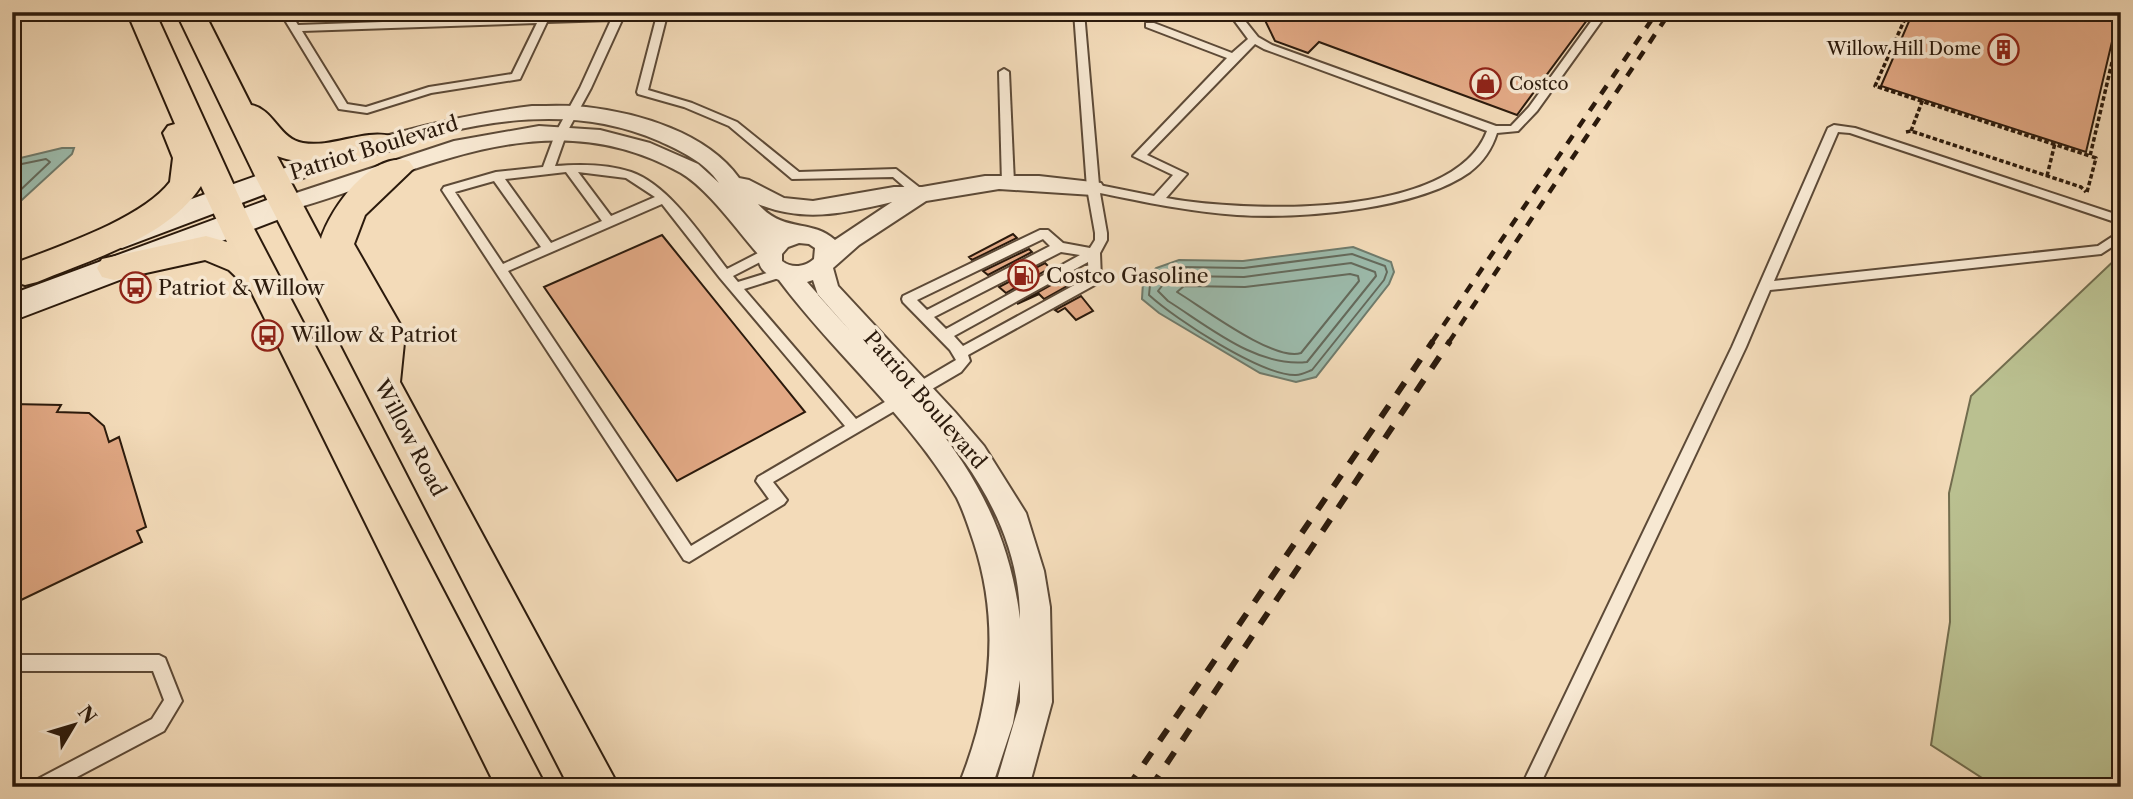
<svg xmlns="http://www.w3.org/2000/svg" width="2133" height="799" viewBox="0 0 2133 799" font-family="'Libre Caslon Text',serif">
<rect width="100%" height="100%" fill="#f3dbb9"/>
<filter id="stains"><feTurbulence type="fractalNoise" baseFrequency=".00286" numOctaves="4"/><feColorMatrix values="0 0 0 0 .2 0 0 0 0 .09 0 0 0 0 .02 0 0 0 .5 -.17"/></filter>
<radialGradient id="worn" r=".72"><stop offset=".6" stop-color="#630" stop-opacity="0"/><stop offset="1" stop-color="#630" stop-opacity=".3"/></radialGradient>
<path fill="#bac090" stroke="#726d4e" stroke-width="2" d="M 2121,254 L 2121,787 L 1996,787 L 1931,745 L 1950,622 L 1949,493 L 1971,396 Z"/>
<g fill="#9cbbac" stroke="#6f7b6c" stroke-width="2">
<path d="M 62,148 L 74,148 L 72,154 L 12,209 L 12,160 Z"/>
<path d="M 1353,247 L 1391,262 L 1394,272 L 1389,284 L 1316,377 L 1296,382 L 1260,373 L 1159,313 L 1142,299 L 1143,282 L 1156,268 L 1179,260 L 1243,261 Z"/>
</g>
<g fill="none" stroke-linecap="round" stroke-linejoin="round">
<g stroke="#646a5c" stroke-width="2">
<path d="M 12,166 L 46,159 L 50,162 L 12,198"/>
<path d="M 1352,254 L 1385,266 L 1387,272 L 1384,280 L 1312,370 C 1307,372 1302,375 1296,375 C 1262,376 1175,319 1149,295 L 1150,285 L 1160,274 L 1181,267 L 1244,268 Z"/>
<path d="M 1351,263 L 1375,272 L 1376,276 L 1307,362 C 1257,368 1208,326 1168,301 L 1158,291 L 1165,282 L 1182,276 L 1244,277 Z"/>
<path d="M 1350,274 L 1358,276 L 1359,281 L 1301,353 C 1274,362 1202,307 1177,292 L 1184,286 L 1245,287 Z"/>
</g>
</g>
<g fill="#e2a985" stroke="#2b1a0c" stroke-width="2">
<path d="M 1261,12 L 1593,12 L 1517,115 L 1319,42 L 1308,53 L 1275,41 Z"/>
<path d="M 1913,12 L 2119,12 L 2086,152 L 1881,86 Z"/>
<path d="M 1013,234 L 1017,238 L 972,260 L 969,257 Z"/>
<path d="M 662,235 L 805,412 L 677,481 L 544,287 Z"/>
<path d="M 1029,249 L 1032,252 L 988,275 L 983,271 Z"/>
<path d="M 1045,263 L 1050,268 L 1006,293 L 999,287 Z"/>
<path d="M 1062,279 L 1069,285 L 1044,299 L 1039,294 L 1017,304 Z"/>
<path d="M 1081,296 L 1093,311 L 1076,320 L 1065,308 L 1058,312 L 1055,310 Z"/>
<path d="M 12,404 L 61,405 L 57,412 L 89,413 L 104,426 L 109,442 L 119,437 L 146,527 L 137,531 L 142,542 L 19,601 L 16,590 L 12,592 Z"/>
</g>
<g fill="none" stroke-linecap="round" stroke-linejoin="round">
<defs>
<g id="service">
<path d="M 280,12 L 290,12 L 298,25 L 614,14 L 614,12 L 824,12 L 819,15 L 666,19 L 648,90 L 692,103 L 737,122 L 799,172 L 896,169 L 924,191 L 924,197 L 916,197 L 893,177 L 792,179 L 729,126 L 684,107 L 638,94 L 637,92 L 656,19 L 622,20 L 591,88 L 567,132 L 555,166 C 579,164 608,164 631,172 C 669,185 703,238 727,269 L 766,249 L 774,249 L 776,252 L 774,255 L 733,276 L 738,282 L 780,269 L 785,270 L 786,273 L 785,276 L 744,289 L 856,419 L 956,360 L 950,350 L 903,302 L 902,299 L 903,296 L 1040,230 L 1048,230 L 1063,243 L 1090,248 L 1095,240 L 1095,233 L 1087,188 L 1074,12 L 1084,12 L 1099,185 L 1154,196 L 1173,175 L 1133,156 L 1227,58 L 1146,27 L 1146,23 L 1154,23 L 1232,53 L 1248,39 L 1228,12 L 1238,12 L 1258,37 L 1272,45 L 1496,126 L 1511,126 L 1529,107 L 1598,12 L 1608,12 L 1537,111 L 1518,131 L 1497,133 C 1492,149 1483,162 1470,172 C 1417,210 1300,219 1237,215 C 1190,212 1145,202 1100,193 L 1107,233 L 1107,240 L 1100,253 L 1101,279 L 1100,282 L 968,355 L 970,361 L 961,372 L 773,482 L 787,500 L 784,504 L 689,562 L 684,560 L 442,190 L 444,187 L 496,172 L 543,167 L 556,132 L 580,88 L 611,20 L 547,22 L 520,79 L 431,93 L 367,113 L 339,109 ZM 537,23 L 512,74 L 429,87 L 366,107 L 347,104 L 302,31 ZM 1255,44 L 1264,49 L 1487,131 C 1453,221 1243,212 1166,198 L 1187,174 L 1147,155 ZM 566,172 L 602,221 L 551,243 L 505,179 ZM 578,172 L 626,178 L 655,197 L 611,216 ZM 494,181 L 541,247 L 503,264 L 455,192 ZM 662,204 L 720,278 L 845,426 L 758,477 L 756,481 L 769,499 L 691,546 L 508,271 ZM 1043,239 L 1050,246 L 927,310 L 917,300 ZM 1061,252 L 1080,255 L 946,329 L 934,317 ZM 1088,262 L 1089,277 L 963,346 L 954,336 Z"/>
<path d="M 1004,69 L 1009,72 L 1014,183 L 1008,187 L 1002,183 L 999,72 Z"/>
<path d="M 1834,125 L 1855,128 L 2121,216 L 2121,224 L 1850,133 L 1838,132 L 1774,281 L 2098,246 L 2121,231 L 2121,241 L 2101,254 L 1770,290 L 1746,347 L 1539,787 L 1521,787 L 1732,347 L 1828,128 Z"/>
<path d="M 12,655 L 159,655 L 165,658 L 182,701 L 164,731 L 58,787 L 31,787 L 34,781 L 152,719 L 164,700 L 153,671 L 12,671 Z"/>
</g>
<path id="minor" d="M 532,106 C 550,106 569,105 586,107 C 639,113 707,133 739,178 L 749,180 L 784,198 L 813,201 L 894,187 L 922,187 L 985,176 L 1039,176 L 1101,183 L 1104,188 L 1101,193 L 1093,195 L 999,189 L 926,201 L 859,245 L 833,268 L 838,286 L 955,412 L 984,446 L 1026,513 L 1044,571 L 1050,607 L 1052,702 L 1029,787 L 995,787 L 1020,702 L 1020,680 L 1013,723 L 992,787 L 958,787 C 991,707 1001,626 974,543 C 969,528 964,512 957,498 C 909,416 835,355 779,280 C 765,274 758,269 758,254 C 737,230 708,189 681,173 C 544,96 419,175 286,211 L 278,209 L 275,204 L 278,199 L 454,141 L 539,126 L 600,130 L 650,143 L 698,164 L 719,183 C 705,162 681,151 659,141 C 569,101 469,122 379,151 C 343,162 309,178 273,187 L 265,185 L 262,180 L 265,175 C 353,144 439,117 532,106 ZM 892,202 L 835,240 C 811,218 785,234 758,204 C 804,223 845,213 892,202 ZM 799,243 L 809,244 L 815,248 L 814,259 C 805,267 792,269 782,261 L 782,254 L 788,247 ZM 813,280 L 818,295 L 852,333 L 807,282 ZM 928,416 C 979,473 1020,540 1020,619 C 1010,539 979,477 928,416 Z"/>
<g id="secondary">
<path d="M 273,170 L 284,173 L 289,180 L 284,187 L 122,248 L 110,244 L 105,236 L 110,228 Z"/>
<path d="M 286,193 L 298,196 L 303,204 L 298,212 L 12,321 L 12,294 Z"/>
</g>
<g id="primary">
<path d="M 127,12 L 155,12 L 251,223 L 546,787 L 496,787 L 251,291 L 229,270 L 205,260 L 114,280 L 102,277 L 97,268 L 102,259 L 206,236 L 227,242 L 201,186 C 168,238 92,259 37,282 L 25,285 L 12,281 L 13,264 C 57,247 142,219 170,182 L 173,158 L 163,133 L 168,126 L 175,124 Z"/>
<path d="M 176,12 L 204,12 L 251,105 C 274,109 279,139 303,143 C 333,148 363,129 391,136 L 396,143 L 391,150 C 354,160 315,170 277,156 L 321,239 C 331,207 372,151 409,161 L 414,168 L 365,215 L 354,244 L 405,333 L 400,382 L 619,787 L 569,787 L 257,180 Z"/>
</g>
</defs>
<use href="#service" stroke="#5d4a37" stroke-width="4"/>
<use href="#minor" stroke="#5d4a37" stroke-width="4"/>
<use href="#secondary" stroke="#2b1a0c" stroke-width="4"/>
<use href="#primary" stroke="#2b1a0c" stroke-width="4"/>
<g stroke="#2b1a0c" stroke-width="3.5" stroke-dasharray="4.5 2.5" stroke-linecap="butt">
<path d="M 1908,12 L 1875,86 L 2090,156 L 2121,24"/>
<path d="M 1911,131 L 1923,99"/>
<path d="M 1906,132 L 1911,131 L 2081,187 L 2086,192"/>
<path d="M 2047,176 L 2055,143"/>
<path d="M 2087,192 L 2096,158 L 2090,156"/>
</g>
<use href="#service" fill="#f7e8d2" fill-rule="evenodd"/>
<use href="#minor" fill="#f7e8d2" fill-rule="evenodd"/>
<use href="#secondary" fill="#f7e8d2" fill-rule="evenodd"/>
<use href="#primary" fill="#f3dbb9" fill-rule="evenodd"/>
<g stroke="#2b1a0c" stroke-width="4.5" stroke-dasharray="10 10" stroke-linecap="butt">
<path d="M 1432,342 L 1657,12"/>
<path d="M 1449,342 L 1670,12"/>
</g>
<g stroke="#2b1a0c" stroke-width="6" stroke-dasharray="14 14" stroke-linecap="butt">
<path d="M 1128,787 L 1433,341"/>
<path d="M 1151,787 L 1450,341"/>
</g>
</g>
<defs>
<symbol id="building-ring" viewBox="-11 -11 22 22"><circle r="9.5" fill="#f7e8d2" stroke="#8f2418" stroke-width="1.5"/><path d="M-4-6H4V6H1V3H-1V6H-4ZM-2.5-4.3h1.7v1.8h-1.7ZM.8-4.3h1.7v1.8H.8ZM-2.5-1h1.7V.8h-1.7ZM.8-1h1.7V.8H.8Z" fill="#8f2418"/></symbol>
<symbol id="shop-ring" viewBox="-11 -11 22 22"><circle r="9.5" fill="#f7e8d2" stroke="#8f2418" stroke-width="1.5"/><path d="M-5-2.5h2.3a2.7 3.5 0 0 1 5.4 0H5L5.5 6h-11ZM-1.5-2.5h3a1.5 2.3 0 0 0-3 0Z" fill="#8f2418"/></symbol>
<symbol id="fuel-ring" viewBox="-11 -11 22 22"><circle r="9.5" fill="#f7e8d2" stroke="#8f2418" stroke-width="1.5"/><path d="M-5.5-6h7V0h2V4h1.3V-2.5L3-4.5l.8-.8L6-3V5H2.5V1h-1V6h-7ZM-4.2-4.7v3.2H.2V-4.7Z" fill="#8f2418"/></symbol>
<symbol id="bus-ring" viewBox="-11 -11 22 22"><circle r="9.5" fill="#f7e8d2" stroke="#8f2418" stroke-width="1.5"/><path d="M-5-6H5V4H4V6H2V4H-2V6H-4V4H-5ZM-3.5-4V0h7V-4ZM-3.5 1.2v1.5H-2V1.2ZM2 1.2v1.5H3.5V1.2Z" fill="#8f2418"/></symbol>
</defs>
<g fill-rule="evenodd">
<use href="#building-ring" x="1986" y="32" width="35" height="35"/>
<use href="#shop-ring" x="1468" y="66" width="35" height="35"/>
<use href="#fuel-ring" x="1006" y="258" width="35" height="35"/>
<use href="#bus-ring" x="118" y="270" width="35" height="35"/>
<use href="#bus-ring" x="250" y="318" width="35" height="35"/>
</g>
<g text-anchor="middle" stroke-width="7" stroke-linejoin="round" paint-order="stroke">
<g font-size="18" fill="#2b1a0c" stroke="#f7e8d2" text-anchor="end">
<text x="1981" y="55">Willow Hill Dome</text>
<text x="1509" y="90" text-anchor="start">Costco</text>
</g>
<g font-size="21" fill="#2b1a0c" stroke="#f7e8d2">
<text transform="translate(374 148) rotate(-17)" y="7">Patriot Boulevard</text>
<text transform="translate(925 400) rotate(49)" y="7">Patriot Boulevard</text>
<text transform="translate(410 438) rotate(62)" y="7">Willow Road</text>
</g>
<g font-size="21" fill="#2b1a0c" stroke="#f7e8d2" text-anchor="start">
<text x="1046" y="283">Costco Gasoline</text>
<text x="158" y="295">Patriot &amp; Willow</text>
<text x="291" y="342">Willow &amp; Patriot</text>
</g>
</g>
<rect width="2133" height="799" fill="none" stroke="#f3dbb9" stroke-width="42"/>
<rect x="14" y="14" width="2105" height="771" fill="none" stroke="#2b1a0c" stroke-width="3.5"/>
<rect x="21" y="21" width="2091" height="757" fill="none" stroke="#2b1a0c" stroke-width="2"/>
<g transform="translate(74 725) rotate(52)" stroke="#f7e8d2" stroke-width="5" paint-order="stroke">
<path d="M0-5L12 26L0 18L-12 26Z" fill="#2b1a0c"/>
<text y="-10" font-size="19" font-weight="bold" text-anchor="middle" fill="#2b1a0c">N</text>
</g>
<rect width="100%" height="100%" filter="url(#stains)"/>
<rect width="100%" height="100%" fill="url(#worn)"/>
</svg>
